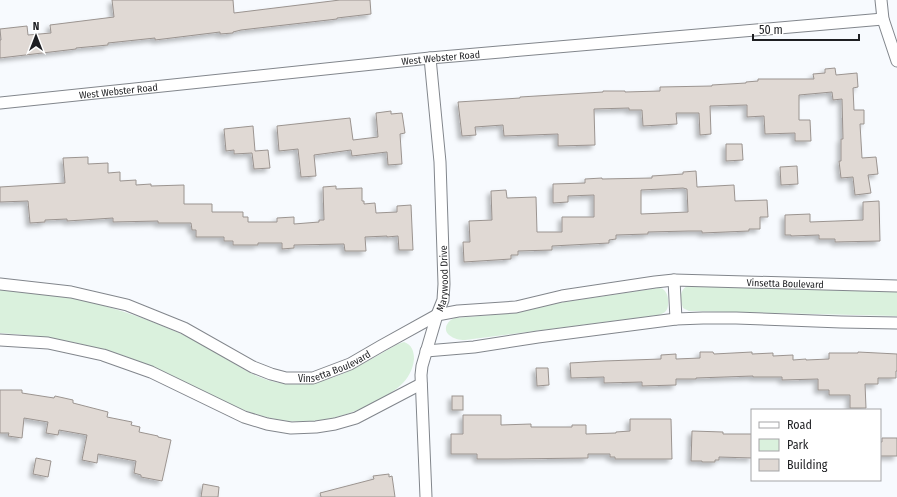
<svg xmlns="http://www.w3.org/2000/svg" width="897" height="497" viewBox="0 0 897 497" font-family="'Fira Sans Condensed',sans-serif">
<defs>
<filter id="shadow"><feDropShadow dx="-3.5" dy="3.5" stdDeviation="2" flood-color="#0004"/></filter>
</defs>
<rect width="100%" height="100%" fill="#f7fafe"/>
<g fill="#daf1dd">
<path d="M 687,286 L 897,292 L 897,316 L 689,311 L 683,308 C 680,300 679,291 687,286 Z"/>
<path d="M 658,288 C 660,288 662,288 664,290 C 669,294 670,308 665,312 C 664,313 661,314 659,315 L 465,340 C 459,340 454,339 449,335 C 442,329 448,320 455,318 L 517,313 L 558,303 Z"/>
<path d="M 0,290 C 62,291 123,308 179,333 C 192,339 205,345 217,353 C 244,370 266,386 300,384 C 336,383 367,361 398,344 L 404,342 C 412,345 414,351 414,359 C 412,381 394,392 375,402 C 348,416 319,424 288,421 C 237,415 198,386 153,367 C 105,346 52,336 0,333 Z"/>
</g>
<g fill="#e0d9d4" stroke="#9b9490" fill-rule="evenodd" filter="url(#shadow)">
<path d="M 112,0 L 233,0 L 234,13 L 340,0 L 370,0 L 371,14 L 337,18 L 337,19 L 241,30 L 233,32 L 233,33 L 220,34 L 220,32 L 155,40 L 155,38 L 108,43 L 108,45 L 76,48 L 76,49 L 0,58 L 0,40 L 1,40 L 0,29 L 27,26 L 28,35 L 51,33 L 50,25 L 114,17 Z"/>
<path d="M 835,68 L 836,75 L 857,73 L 858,87 L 853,88 L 854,110 L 864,110 L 864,124 L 860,124 L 862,158 L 876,157 L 878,174 L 868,175 L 871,193 L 855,195 L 853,177 L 841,178 L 839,161 L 841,161 L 841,139 L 843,139 L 842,99 L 833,100 L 832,92 L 799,95 L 799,120 L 810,120 L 811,141 L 795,141 L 795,133 L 765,134 L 764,116 L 747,117 L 747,105 L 710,106 L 711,134 L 700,135 L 699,113 L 676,113 L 677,124 L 643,126 L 642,110 L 629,110 L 629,108 L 594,109 L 595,145 L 558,146 L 558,134 L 504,136 L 503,125 L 475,127 L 476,135 L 462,136 L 458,102 L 520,98 L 520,97 L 603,92 L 603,91 L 625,91 L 625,92 L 660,91 L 660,87 L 712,86 L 712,85 L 746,83 L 746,82 L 758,81 L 758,79 L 814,79 L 813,74 L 825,73 L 825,69 Z"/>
<path d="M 391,111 L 391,114 L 402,113 L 405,133 L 400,134 L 402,164 L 388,165 L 387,152 L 352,156 L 351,150 L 314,155 L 316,176 L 301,177 L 298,149 L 279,151 L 277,126 L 350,118 L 353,140 L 378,137 L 376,113 Z"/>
<path d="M 253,126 L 255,151 L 268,150 L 270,168 L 254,169 L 252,153 L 234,154 L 234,150 L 226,151 L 224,129 Z"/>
<path d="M 726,144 L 742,144 L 743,160 L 726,161 Z"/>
<path d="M 88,157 L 88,164 L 108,163 L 108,173 L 120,172 L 120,181 L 136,180 L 136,185 L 151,184 L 151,186 L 184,185 L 184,204 L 212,204 L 212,212 L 243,212 L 243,217 L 248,217 L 248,222 L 277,222 L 277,218 L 294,217 L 294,224 L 319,222 L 319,220 L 324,220 L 323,187 L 336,186 L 336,189 L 362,188 L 362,201 L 364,201 L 364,204 L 375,203 L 376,213 L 397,212 L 397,206 L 411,205 L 413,250 L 399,250 L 398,236 L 387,237 L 387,236 L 365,237 L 366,251 L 345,251 L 344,244 L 294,245 L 294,248 L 282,249 L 282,243 L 258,243 L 258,245 L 233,245 L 233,241 L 224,241 L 224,237 L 196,237 L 196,230 L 192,230 L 191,223 L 158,223 L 158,221 L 113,222 L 113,218 L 67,221 L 67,219 L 45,220 L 45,222 L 30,223 L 28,201 L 0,202 L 0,187 L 65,183 L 63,158 Z"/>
<path d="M 797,166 L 798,184 L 781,185 L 780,167 Z"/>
<path d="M 696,171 L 697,187 L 734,185 L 735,201 L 767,200 L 768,217 L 760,217 L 760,229 L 749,229 L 749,231 L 702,233 L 702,231 L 689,231 L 648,232 L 648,234 L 616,235 L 616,239 L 609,240 L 609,243 L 552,246 L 552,250 L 518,251 L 518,255 L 511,255 L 511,259 L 464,262 L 463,242 L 470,242 L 469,221 L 492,220 L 491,191 L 506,190 L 507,198 L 536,197 L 537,232 L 562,232 L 562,217 L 594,217 L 594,195 L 568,196 L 568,202 L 553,203 L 553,184 L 585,183 L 585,179 L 602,178 L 602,179 L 652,178 L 652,176 L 683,174 L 683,172 ZM 683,188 L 687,189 L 688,212 L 641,214 L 641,190 Z"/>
<path d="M 879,201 L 880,241 L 835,242 L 835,239 L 819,239 L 819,235 L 791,236 L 791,235 L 785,235 L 785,215 L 810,214 L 810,222 L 863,220 L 863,202 Z"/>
<path d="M 700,352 L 713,352 L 714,354 L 752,352 L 752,354 L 773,353 L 773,356 L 793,355 L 793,360 L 806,359 L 806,360 L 829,359 L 829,353 L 858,353 L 858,352 L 897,354 L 897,371 L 896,371 L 896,378 L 878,378 L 878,384 L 865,384 L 866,408 L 850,408 L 850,395 L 829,395 L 829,390 L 818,390 L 818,379 L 782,380 L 782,377 L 753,377 L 753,376 L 696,378 L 696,379 L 676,379 L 676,385 L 642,386 L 642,382 L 604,383 L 604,377 L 571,378 L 570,363 L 604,361 L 661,359 L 661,355 L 676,354 L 676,359 L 700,358 Z"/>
<path d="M 536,368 L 548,368 L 549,385 L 537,386 Z"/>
<path d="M 0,390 L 22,390 L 22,393 L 54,398 L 55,396 L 73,400 L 73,403 L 108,412 L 107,417 L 132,422 L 131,425 L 140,427 L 139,432 L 158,436 L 158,437 L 171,440 L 162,481 L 141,477 L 141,475 L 134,473 L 136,461 L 98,454 L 97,463 L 82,460 L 87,435 L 59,430 L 58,435 L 46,433 L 48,422 L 24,418 L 22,438 L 8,436 L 9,433 L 0,433 Z"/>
<rect x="452" y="396" width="11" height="14"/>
<path d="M 463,415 L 501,415 L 501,425 L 531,424 L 531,427 L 572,427 L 572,425 L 586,425 L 586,434 L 616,433 L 616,432 L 630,431 L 630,419 L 671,419 L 672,459 L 615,459 L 615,457 L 610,457 L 610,454 L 588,454 L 588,458 L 508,459 L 477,459 L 477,454 L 451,454 L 451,434 L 463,434 Z"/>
<path d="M 692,431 L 723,432 L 723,434 L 752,434 L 752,458 L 719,457 L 719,460 L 715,460 L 715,462 L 702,462 L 702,461 L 691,461 Z"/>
<path d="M 882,438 L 897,438 L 897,456 L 880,456 L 880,442 L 882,442 Z"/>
<path d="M 36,458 L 51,461 L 48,477 L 33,474 Z"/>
<path d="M 389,474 L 389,477 L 392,476 L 395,497 L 321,497 L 320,493 L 374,479 L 373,476 Z"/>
<path d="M 203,484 L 219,487 L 218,497 L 201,497 Z"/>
</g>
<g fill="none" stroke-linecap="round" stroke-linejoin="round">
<defs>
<g id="street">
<path d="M 881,0 L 883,19 L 897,61"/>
<path id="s1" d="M 0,103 L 430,58 L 883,19"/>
<path d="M 674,280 L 676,319"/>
<path id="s2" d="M 0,284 L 71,292 L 127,305 L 184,328 L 253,367 L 271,374 L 286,378 L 313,378 L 350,364 L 381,346 L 437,315 L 458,311 L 516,307 L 562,296 L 655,282 L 674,280 L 897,286"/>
<path d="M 0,340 L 48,343 L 103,355 L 151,372 L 244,417 L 267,424 L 291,428 L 316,427 L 335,424 L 356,418 L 421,384"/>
<path d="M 426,351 L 474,347 L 538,337 L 676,319 L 703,318 L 736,318 L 841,322 L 897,323"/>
<path id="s3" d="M 426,497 L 421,375 L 422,366 L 437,315 L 443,300 L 444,284 L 440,162 L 430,58"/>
</g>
</defs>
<use href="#street" stroke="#82868c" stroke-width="13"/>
<use href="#street" stroke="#fff" stroke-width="11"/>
</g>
<g text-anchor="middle" stroke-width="3" stroke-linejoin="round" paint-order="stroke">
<g font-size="10" fill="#1e1f22" stroke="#fff">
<text dy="4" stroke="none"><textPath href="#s1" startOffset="443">West Webster Road</textPath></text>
<text dy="4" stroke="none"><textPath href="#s1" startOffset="119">West Webster Road</textPath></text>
<text dy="4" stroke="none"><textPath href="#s3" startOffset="222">Marywood Drive</textPath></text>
<text dy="4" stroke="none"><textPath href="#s2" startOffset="822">Vinsetta Boulevard</textPath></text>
<text dy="4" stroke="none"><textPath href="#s2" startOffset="355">Vinsetta Boulevard</textPath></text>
</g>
</g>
<rect x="751" y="409" width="130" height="72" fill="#ffffff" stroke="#a5a5a7"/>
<rect x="759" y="422" width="20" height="6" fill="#ffffff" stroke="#a5a5a7"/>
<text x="787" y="429" font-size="12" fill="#1e1f22">Road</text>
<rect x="759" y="439" width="20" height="12" fill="#daf1dd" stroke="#a5a5a7"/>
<text x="787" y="449" font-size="12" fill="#1e1f22">Park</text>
<rect x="759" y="459" width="20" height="12" fill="#e0d9d4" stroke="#a5a5a7"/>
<text x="787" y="469" font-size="12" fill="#1e1f22">Building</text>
<g transform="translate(36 36)" stroke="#ffffff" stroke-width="3" paint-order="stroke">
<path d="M0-3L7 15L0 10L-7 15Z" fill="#1e1f22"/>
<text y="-6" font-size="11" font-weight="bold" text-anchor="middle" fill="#1e1f22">N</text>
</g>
<path d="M753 34v6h106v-6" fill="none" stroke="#1e1f22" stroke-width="2"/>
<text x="759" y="34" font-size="12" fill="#1e1f22" stroke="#ffffff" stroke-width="3" paint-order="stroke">50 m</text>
</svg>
